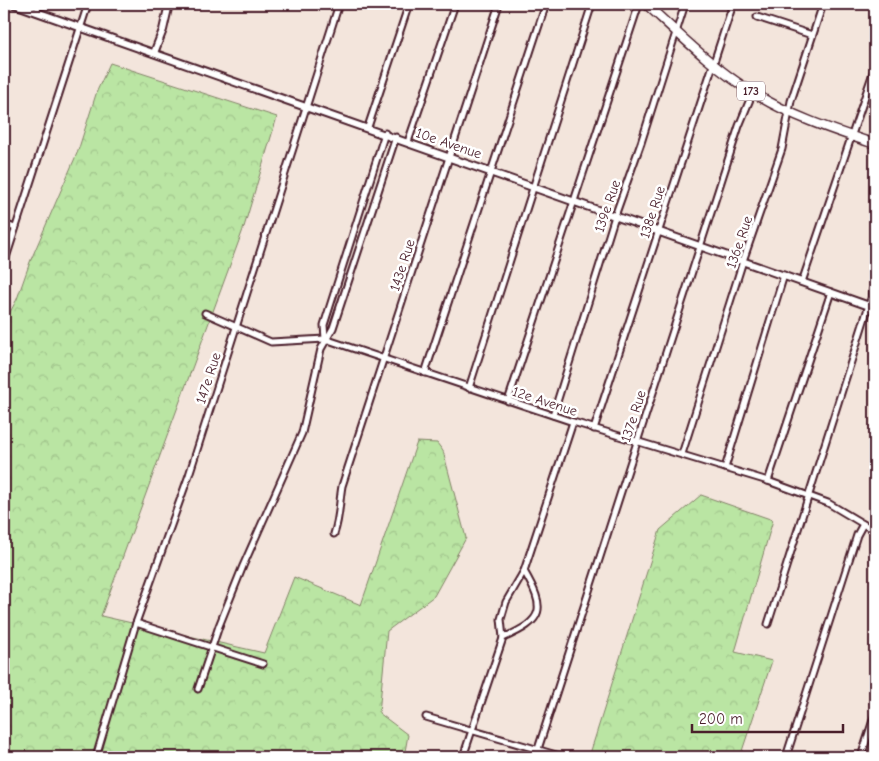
<svg xmlns="http://www.w3.org/2000/svg" width="879" height="761" viewBox="0 0 879 761" font-family="'Comic Neue',sans-serif">
<defs>
<pattern id="forest-crowns" width="20" height="18" patternUnits="userSpaceOnUse" patternTransform="scale(1.25)"><rect width="20" height="18" fill="#bae5a3"/><path d="M2 6a3 3 0 1 1 6 0M12 15a3 3 0 1 1 6 0" fill="none" stroke="#a1c48c"/></pattern>
</defs>
<rect width="100%" height="100%" fill="#f3e5dc"/>
<filter id="ink" filterUnits="userSpaceOnUse"><feTurbulence type="fractalNoise" baseFrequency=".02" numOctaves="2"/><feDisplacementMap in="SourceGraphic" scale="10" xChannelSelector="R" yChannelSelector="G"/><feConvolveMatrix kernelMatrix="1 2 1 2 8 2 1 2 1" color-interpolation-filters="sRGB"/></filter>
<g filter="url(#ink)">
<g fill="url(#forest-crowns)" stroke="#828267">
<path d="M 110,63 L 277,117 L 244,227 L 101,616 L 264,653 L 294,577 L 361,605 L 417,442 L 437,443 L 443,451 L 466,538 L 434,596 L 387,631 L 379,713 L 408,735 L 404,757 L 4,757 L 4,336 L 8,316 L 17,299 L 30,262 L 78,151 L 97,91 Z"/>
<path d="M 701,495 L 773,520 L 735,652 L 772,661 L 740,757 L 589,757 L 660,530 Z"/>
</g>
<g fill="none" stroke-linecap="round" stroke-linejoin="round">
<defs>
<g id="minor">
<path d="M 37,12 L 39,4"/>
<path d="M 757,17 L 812,35"/>
<path d="M 368,127 L 409,4"/>
<path d="M 408,142 L 455,4"/>
<path d="M 4,224 L 15,228"/>
<path d="M 4,264 L 88,4"/>
<path d="M 802,282 L 875,67"/>
<path d="M 205,313 L 271,342 L 325,339 L 573,422 L 768,481 L 828,503 L 875,531"/>
<path d="M 325,339 L 324,325 L 385,133"/>
<path d="M 425,373 L 546,4"/>
<path d="M 469,388 L 592,4"/>
<path d="M 508,401 L 639,4"/>
<path d="M 553,415 L 615,216 L 641,143 L 685,4"/>
<path d="M 594,429 L 733,4"/>
<path d="M 682,454 L 743,261 L 782,149 L 791,101 L 823,4"/>
<path d="M 725,468 L 784,275"/>
<path d="M 768,481 L 831,292"/>
<path d="M 334,534 C 340,517 339,503 342,486 L 499,4"/>
<path d="M 136,623 L 263,664"/>
<path d="M 768,624 L 875,286"/>
<path d="M 503,638 C 545,620 546,609 524,571"/>
<path d="M 198,689 L 219,626 L 243,566 L 302,433 L 321,349 L 333,328 L 396,137"/>
<path d="M 426,717 L 563,757"/>
<path d="M 538,749 L 739,126 L 753,92"/>
<path d="M 96,757 L 136,623 L 189,475 L 339,4"/>
<path d="M 463,757 L 503,638 L 501,619 L 506,602 L 524,571 L 573,422"/>
<path d="M 786,757 L 857,535 L 863,524"/>
<path d="M 861,757 L 875,714"/>
</g>
<g id="tertiary">
<path d="M 14,4 L 875,308"/>
<path d="M 154,53 L 163,30 L 169,4"/>
</g>
<path id="primary" d="M 646,4 C 680,35 713,68 752,92 C 790,116 833,130 875,144"/>
</defs>
<use href="#minor" stroke="#4a1f2b" stroke-width="9"/>
<use href="#tertiary" stroke="#4a1f2b" stroke-width="10"/>
<use href="#primary" stroke="#4a1f2b" stroke-width="11"/>
<use href="#minor" stroke="#fff" stroke-width="5"/>
<use href="#tertiary" stroke="#fff" stroke-width="6"/>
<use href="#primary" stroke="#fff" stroke-width="8"/>
</g>
</g>
<g text-anchor="middle" stroke-width="5" stroke-linejoin="round" paint-order="stroke">
<rect fill="#fff" stroke="#80626b" stroke-width="1" x="737" y="81.5" width="28" height="19" rx="4"/>
<g font-size="12" font-weight="bold" fill="#4a1f2b">
<text x="751" y="95">173</text>
</g>
<g font-size="14" fill="#4a1f2b" stroke="#fff">
<text transform="translate(449 143) rotate(19)" y="5">10e Avenue</text>
<text transform="translate(607 206) rotate(-71)" y="5">139e Rue</text>
<text transform="translate(652 212) rotate(-72)" y="5">138e Rue</text>
<text transform="translate(739 242) rotate(-71)" y="5">136e Rue</text>
<text transform="translate(402 265) rotate(-72)" y="5">143e Rue</text>
<text transform="translate(208 378) rotate(-72)" y="5">147e Rue</text>
<text transform="translate(545 401) rotate(18)" y="5">12e Avenue</text>
<text transform="translate(633 416) rotate(-72)" y="5">137e Rue</text>
</g>
</g>
<rect width="879" height="761" fill="none" stroke="#fff" stroke-width="20"/>
<rect x="10" y="10" width="859" height="741" fill="none" stroke="#4a1f2b" stroke-width="2" filter="url(#ink)"/>
<path d="M692 724v8h151v-8" fill="none" stroke="#4a1f2b" stroke-width="2.5"/>
<text x="699" y="724" font-size="15" fill="#4a1f2b" stroke="#ffffff" stroke-width="4" paint-order="stroke">200 m</text>
</svg>
